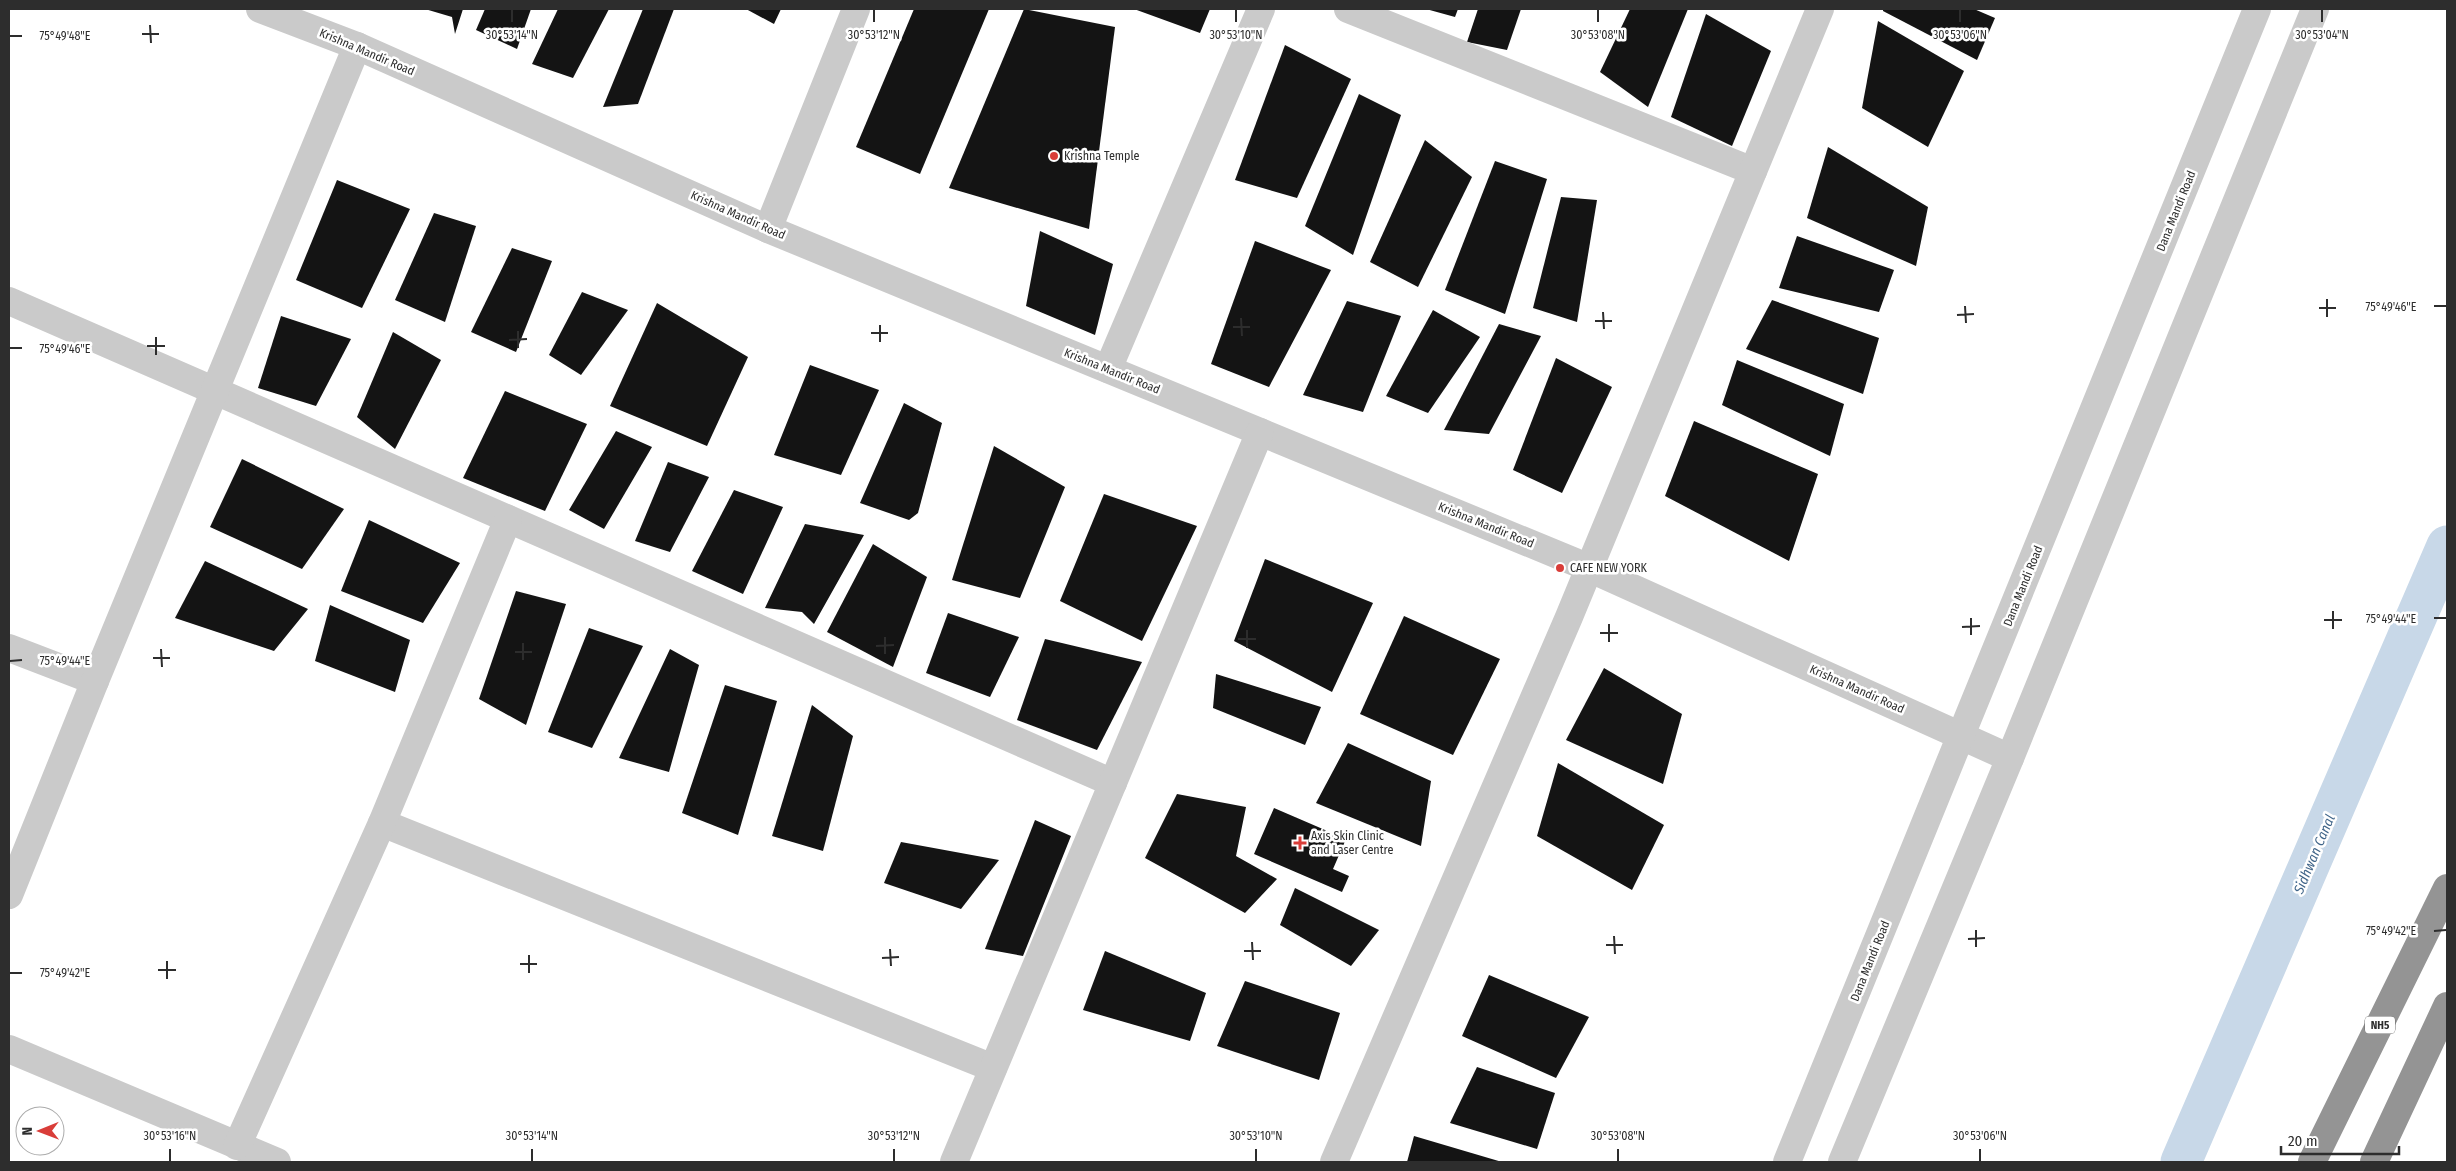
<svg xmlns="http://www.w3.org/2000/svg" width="2456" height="1171" viewBox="0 0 2456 1171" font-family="'Fira Sans Condensed',sans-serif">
<rect width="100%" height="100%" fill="#fff"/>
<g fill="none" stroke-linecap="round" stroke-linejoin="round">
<path stroke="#c8d8e8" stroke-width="41" d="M 2181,1162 L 2447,546"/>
</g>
<g fill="#141414">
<path d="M 425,9 L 463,9 L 455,34 L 452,17 Z"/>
<path d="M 485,9 L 531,9 L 517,49 L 476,30 Z"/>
<path d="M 558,9 L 609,9 L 573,78 L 532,64 Z"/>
<path d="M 643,9 L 674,9 L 638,104 L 603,107 Z"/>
<path d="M 746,9 L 781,9 L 774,24 Z"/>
<path d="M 914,9 L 989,9 L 920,174 L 856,147 Z"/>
<path d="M 1024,9 L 1115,27 L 1089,229 L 949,188 Z"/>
<path d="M 1134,9 L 1210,9 L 1200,33 Z"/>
<path d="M 1426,9 L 1458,9 L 1455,17 Z"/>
<path d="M 1478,9 L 1521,9 L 1507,50 L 1467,42 Z"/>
<path d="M 1630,9 L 1688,9 L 1648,107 L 1600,72 Z"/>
<path d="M 1883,9 L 1974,9 L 1995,18 L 1977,60 L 1883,11 Z"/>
<path d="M 1706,14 L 1771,51 L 1732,146 L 1671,117 Z"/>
<path d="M 1878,21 L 1964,71 L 1928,147 L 1862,108 Z"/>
<path d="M 1285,45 L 1351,79 L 1297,198 L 1235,180 Z"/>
<path d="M 1359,94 L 1401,115 L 1353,255 L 1305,226 Z"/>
<path d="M 1425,140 L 1472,177 L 1418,287 L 1370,262 Z"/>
<path d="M 1828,147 L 1928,207 L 1916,266 L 1807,218 Z"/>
<path d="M 1495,161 L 1547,179 L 1505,314 L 1445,290 Z"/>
<path d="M 337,180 L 410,209 L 362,308 L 296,280 Z"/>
<path d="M 1561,197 L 1597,200 L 1577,322 L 1533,308 Z"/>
<path d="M 434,213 L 476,226 L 445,322 L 395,300 Z"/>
<path d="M 1040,231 L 1113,264 L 1095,335 L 1026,306 Z"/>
<path d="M 1797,236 L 1894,270 L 1879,312 L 1779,288 Z"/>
<path d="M 1255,241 L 1331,270 L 1269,387 L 1211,364 Z"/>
<path d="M 512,248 L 552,261 L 516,352 L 471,332 Z"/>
<path d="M 582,292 L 628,310 L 581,375 L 549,355 Z"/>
<path d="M 1772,300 L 1879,338 L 1863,394 L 1746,349 Z"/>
<path d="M 1347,301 L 1401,316 L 1363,412 L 1303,395 Z"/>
<path d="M 657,303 L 748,357 L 707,446 L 610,406 Z"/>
<path d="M 1433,310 L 1480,337 L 1428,413 L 1386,396 Z"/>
<path d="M 281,316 L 351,339 L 316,406 L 258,388 Z"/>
<path d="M 1499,324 L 1541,336 L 1489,434 L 1444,430 Z"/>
<path d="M 393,332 L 441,360 L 395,449 L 357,417 Z"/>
<path d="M 1556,358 L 1612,387 L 1562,493 L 1513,470 Z"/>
<path d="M 1737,360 L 1844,404 L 1830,456 L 1722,405 Z"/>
<path d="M 810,365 L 879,390 L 841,475 L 774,455 Z"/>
<path d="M 505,391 L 587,424 L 545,511 L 463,478 Z"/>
<path d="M 904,403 L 942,423 L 918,513 L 909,520 L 860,503 Z"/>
<path d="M 1694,421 L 1818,474 L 1789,561 L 1665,496 Z"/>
<path d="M 616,431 L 652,447 L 604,529 L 569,510 Z"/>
<path d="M 994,446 L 1065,487 L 1020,598 L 952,580 Z"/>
<path d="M 242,459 L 344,509 L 302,569 L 210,527 Z"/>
<path d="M 668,462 L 709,477 L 670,552 L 635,541 Z"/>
<path d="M 734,490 L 783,507 L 743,594 L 692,571 Z"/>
<path d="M 1104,494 L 1197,526 L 1142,641 L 1060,601 Z"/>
<path d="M 369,520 L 460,563 L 423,623 L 341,591 Z"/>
<path d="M 805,524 L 864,535 L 814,624 L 802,612 L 765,608 Z"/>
<path d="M 873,544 L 927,577 L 893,667 L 827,632 Z"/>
<path d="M 1265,559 L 1373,603 L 1332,692 L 1234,641 Z"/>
<path d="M 205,561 L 308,609 L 274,651 L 175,618 Z"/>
<path d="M 516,591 L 566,604 L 526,725 L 479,699 Z"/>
<path d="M 330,605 L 410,640 L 395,692 L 315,661 Z"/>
<path d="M 948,613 L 1019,637 L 990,697 L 926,673 Z"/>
<path d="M 1404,616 L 1500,659 L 1453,755 L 1360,714 Z"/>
<path d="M 589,628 L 643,646 L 592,748 L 548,732 Z"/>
<path d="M 1045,639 L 1142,662 L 1097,750 L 1017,720 Z"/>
<path d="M 670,649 L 699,665 L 669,772 L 619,758 Z"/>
<path d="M 1604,668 L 1682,714 L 1663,784 L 1566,740 Z"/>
<path d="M 1216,674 L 1321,707 L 1305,745 L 1213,708 Z"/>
<path d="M 725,685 L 777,701 L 738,835 L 682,813 Z"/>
<path d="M 812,705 L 853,736 L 823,851 L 772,836 Z"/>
<path d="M 1348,743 L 1431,781 L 1421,846 L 1316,803 Z"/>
<path d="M 1558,763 L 1664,825 L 1632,890 L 1537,836 Z"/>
<path d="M 1177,794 L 1246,807 L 1236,856 L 1277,879 L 1245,913 L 1145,858 Z"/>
<path d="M 1274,808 L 1346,839 L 1333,869 L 1349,876 L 1342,892 L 1254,854 Z"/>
<path d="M 1035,820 L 1071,836 L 1023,956 L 985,949 Z"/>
<path d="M 901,842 L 999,860 L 961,909 L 884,883 Z"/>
<path d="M 1295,888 L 1379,930 L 1351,966 L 1280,925 Z"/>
<path d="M 1105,951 L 1206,993 L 1190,1041 L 1083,1010 Z"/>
<path d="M 1489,975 L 1589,1017 L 1556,1078 L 1462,1036 Z"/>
<path d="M 1245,981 L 1340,1013 L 1319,1080 L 1217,1046 Z"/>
<path d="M 1477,1067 L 1555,1093 L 1537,1149 L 1450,1123 Z"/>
<path d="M 1414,1136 L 1502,1162 L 1407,1162 Z"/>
</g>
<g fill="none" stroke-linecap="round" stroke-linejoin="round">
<g stroke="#cacaca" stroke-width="28">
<path d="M 260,9 L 357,46 L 768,229 L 1575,562 L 2010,758"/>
<path d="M 1348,9 L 1753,171"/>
<path d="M 768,229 L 856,9"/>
<path d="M 9,301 L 1113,783"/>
<path d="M 1108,369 L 1261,9"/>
<path d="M 9,648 L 95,681"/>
<path d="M 382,823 L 993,1068"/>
<path d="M 9,895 L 95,681 L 357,46"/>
<path d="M 9,1049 L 277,1162"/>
<path d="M 237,1146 L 382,823 L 508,519"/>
<path d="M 954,1162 L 1260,432"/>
<path d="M 1334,1162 L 1569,617 L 1820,9"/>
<path d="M 1787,1162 L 2257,9"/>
<path d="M 1842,1162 L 2010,758 L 2315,9"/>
</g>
<g stroke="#949494" stroke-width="28">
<path d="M 2312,1162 L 2447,888"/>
<path d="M 2374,1162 L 2447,1006"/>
</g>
</g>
<path fill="none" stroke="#2d2d2d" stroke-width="2" d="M 512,10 L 512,22M 874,10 L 874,22M 1236,10 L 1236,22M 1598,10 L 1598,22M 1960,10 L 1960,22M 2322,10 L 2322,22M 150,25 L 151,43M 142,34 L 159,34M 10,36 L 22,36M 2327,299 L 2327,317M 1965,306 L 1966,323M 2434,306 L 2446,306M 2319,308 L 2336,308M 1603,312 L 1604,329M 1957,315 L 1974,314M 1241,318 L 1242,336M 1595,321 L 1612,321M 880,325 L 880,342M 1233,327 L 1250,327M 518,331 L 518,348M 871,333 L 888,333M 156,337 L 156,355M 509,340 L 527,339M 147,346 L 165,346M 10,348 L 22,348M 2333,611 L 2333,629M 1971,618 L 1971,635M 2434,618 L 2446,618M 2324,620 L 2342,620M 1609,624 L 1609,642M 1962,627 L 1980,626M 1247,630 L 1247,648M 1600,633 L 1618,633M 885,637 L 885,654M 1238,639 L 1256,639M 523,643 L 523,660M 876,646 L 894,645M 161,649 L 162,667M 515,652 L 532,652M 153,658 L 170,658M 10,661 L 22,660M 1976,930 L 1976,947M 2434,931 L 2446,930M 1614,936 L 1615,954M 1968,939 L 1985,938M 1252,942 L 1253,960M 1606,945 L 1623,945M 890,949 L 891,966M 1244,951 L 1261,951M 529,955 L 529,973M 882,958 L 899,957M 167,961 L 167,979M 520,964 L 537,964M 158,970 L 176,970M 10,973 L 22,973M 170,1149 L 170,1161M 532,1149 L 532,1161M 894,1149 L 894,1161M 1256,1149 L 1256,1161M 1618,1149 L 1618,1161M 1980,1149 L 1980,1161"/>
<g fill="#d93d39" stroke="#fff" stroke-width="2">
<circle cx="1054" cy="156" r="5"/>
<circle cx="1560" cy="568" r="5"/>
<path d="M1297.5 835.5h5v5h5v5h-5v5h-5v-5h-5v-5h5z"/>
</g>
<g text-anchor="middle" stroke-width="5" stroke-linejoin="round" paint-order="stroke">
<rect fill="#fff" stroke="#6c6c6c" stroke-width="1" x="2365" y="1016.5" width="30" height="17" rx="4"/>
<g font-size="11" font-weight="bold" fill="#2d2d2d">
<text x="2380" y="1029">NH5</text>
</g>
<g font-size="12" fill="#2d2d2d" stroke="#fff">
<text transform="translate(367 52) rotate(23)" y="4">Krishna Mandir Road</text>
<text transform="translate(2176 211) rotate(-68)" y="4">Dana Mandi Road</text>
<text transform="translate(738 215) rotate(24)" y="4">Krishna Mandir Road</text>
<text transform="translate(1112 371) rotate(22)" y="4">Krishna Mandir Road</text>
<text transform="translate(1486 525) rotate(22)" y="4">Krishna Mandir Road</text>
<text transform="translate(2023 586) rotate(-68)" y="4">Dana Mandi Road</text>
<text transform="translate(1857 689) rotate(24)" y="4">Krishna Mandir Road</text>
<text transform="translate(1870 961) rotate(-68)" y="4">Dana Mandi Road</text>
</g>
<g font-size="12" fill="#2d2d2d" stroke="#fff" text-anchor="start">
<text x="1064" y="160">Krishna Temple</text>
<text x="1570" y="572">CAFE NEW YORK</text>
<text x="1311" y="840">Axis Skin Clinic<tspan x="1311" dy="14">and Laser Centre</tspan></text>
</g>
<g font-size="14" font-style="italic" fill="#406589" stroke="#fff">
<text transform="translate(2314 854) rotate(-67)" y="5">Sidhwan Canal</text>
</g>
</g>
<g font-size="12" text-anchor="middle" fill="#2d2d2d" stroke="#fff" stroke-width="5" stroke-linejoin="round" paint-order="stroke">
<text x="512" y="39">30°53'14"N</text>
<text x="874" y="39">30°53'12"N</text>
<text x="1236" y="39">30°53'10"N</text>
<text x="1598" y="39">30°53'08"N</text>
<text x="1960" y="39">30°53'06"N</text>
<text x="2322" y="39">30°53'04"N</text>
<text x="65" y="40">75°49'48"E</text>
<text x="2391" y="311">75°49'46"E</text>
<text x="65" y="353">75°49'46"E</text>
<text x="2391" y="623">75°49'44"E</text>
<text x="65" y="665">75°49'44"E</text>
<text x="2391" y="935">75°49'42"E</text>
<text x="65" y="977">75°49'42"E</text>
<text x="170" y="1140">30°53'16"N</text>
<text x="532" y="1140">30°53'14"N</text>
<text x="894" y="1140">30°53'12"N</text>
<text x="1256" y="1140">30°53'10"N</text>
<text x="1618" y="1140">30°53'08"N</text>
<text x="1980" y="1140">30°53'06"N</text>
</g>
<rect width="2456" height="1171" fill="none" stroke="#2d2d2d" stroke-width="20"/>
<g transform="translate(40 1131) rotate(269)"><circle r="24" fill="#ffffff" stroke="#ababab"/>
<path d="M0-4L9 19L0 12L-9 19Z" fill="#d93d39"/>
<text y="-8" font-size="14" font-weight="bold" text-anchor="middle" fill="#2d2d2d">N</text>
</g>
<path d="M2281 1146v8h118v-8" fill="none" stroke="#2d2d2d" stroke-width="2.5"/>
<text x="2288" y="1146" font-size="15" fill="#2d2d2d" stroke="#ffffff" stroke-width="4" paint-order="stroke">20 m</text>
</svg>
